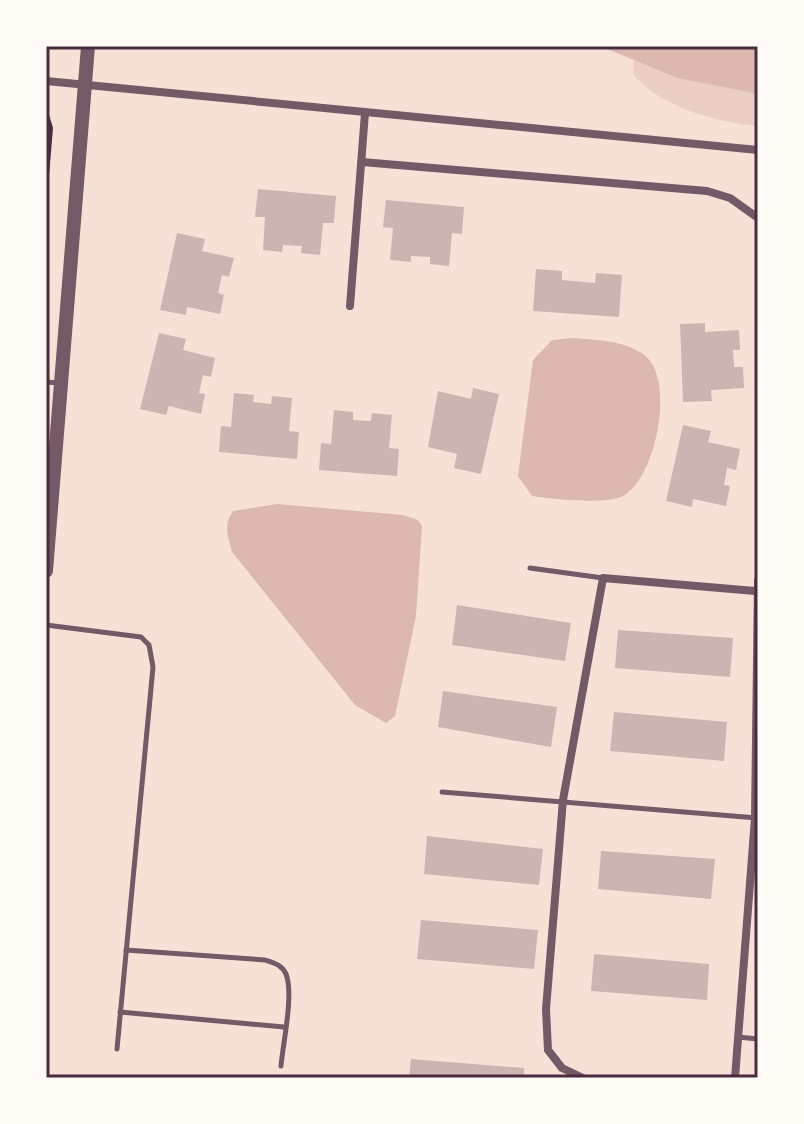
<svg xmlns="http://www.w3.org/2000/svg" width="804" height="1124" viewBox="0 0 804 1124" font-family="'Varela Round',sans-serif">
<rect width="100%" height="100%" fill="#f7e1d7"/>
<path fill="#ebcfc5" d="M 634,60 L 677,78 L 758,94 L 758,126 C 716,122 661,108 633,74 Z"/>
<g fill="#dcb8b0">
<path d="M 600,46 L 758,46 L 758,94 L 677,78 Z"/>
<path d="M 572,338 C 595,340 623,340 643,354 C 677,377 656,479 623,496 C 606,505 552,499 532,496 L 518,476 L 533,360 L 552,340 Z"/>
<path d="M 277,504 L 403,515 L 418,520 L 422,526 L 416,616 L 395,716 L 386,723 L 355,705 L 232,552 C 228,537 223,525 233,511 Z"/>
</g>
<g fill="#ccb4b1">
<path d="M 258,189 L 336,196 L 334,223 L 323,223 L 320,255 L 301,253 L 302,246 L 283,245 L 282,252 L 263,250 L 265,217 L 255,217 Z"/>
<path d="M 386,200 L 464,207 L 462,234 L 452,233 L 449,266 L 430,264 L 430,257 L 411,256 L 411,262 L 390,260 L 393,228 L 383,227 Z"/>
<path d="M 177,233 L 205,239 L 202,251 L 234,258 L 229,277 L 222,275 L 218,293 L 224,295 L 220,314 L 187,307 L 186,315 L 160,310 Z"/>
<path d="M 536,269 L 562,271 L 562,280 L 595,283 L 596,273 L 622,275 L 619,317 L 533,311 Z"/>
<path d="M 705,323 L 705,332 L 739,330 L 740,350 L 733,350 L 734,367 L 743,367 L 744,388 L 711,390 L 712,401 L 683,402 L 680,324 Z"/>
<path d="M 159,333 L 186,339 L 183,350 L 215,358 L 211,377 L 203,375 L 199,393 L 205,394 L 201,414 L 169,406 L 166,415 L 140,409 Z"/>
<path d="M 473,388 L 499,394 L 481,474 L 454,468 L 457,454 L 428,447 L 438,391 L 471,399 Z"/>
<path d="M 234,393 L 254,395 L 253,402 L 271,404 L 272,396 L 292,398 L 289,431 L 299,432 L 297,459 L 219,452 L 221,426 L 231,427 Z"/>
<path d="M 334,410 L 353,412 L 353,420 L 371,421 L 372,413 L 392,415 L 389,448 L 399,449 L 397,476 L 319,470 L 321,443 L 331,444 Z"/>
<path d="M 683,425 L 711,431 L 708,442 L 740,449 L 736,470 L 727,468 L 724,485 L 730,486 L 726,506 L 693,499 L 692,507 L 666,501 Z"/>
<path d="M 457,605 L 571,623 L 565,661 L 452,645 Z"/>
<path d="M 618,630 L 733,638 L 730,677 L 615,668 Z"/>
<path d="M 443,691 L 557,707 L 551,747 L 438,727 Z"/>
<path d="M 614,712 L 727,722 L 724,761 L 610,751 Z"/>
<path d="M 427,836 L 543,849 L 539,885 L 424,874 Z"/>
<path d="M 601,851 L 715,859 L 711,899 L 598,889 Z"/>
<path d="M 421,920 L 538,930 L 534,969 L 417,959 Z"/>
<path d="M 594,954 L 709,964 L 707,1000 L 591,991 Z"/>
<path d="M 411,1059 L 524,1068 L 524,1078 L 409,1078 Z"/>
</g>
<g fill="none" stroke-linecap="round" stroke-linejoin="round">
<path stroke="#4a2c40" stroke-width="4" d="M 46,112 L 51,128 L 46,188"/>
<g stroke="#755966" stroke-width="5">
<path d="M 46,382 L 60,383"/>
<path d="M 530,568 L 603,578"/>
<path d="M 46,625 L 141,637 L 149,645 L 153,667 L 117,1049"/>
<path d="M 442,792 L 757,818"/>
<path d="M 126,950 L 265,960 C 274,963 282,965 286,974 C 294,994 283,1043 281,1066"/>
<path d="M 120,1012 L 284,1027"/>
<path d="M 738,1037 L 758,1039"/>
</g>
<g stroke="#755966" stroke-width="8">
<path d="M 46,81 L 758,150"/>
<path d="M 362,162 L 707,191 L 730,198 L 758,218"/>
<path d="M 350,306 L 365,113"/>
<path d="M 583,1078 L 562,1068 L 548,1050 L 546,1009 L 563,800 L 603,578 L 755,591"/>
<path d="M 735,1078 L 755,818 L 758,581"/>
</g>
<path stroke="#755966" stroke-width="14" d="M 46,571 L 88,46"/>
</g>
<rect width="804" height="1124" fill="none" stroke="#fffaf5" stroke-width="96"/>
<rect x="48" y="48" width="708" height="1028" fill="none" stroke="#4a2c40" stroke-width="3"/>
</svg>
